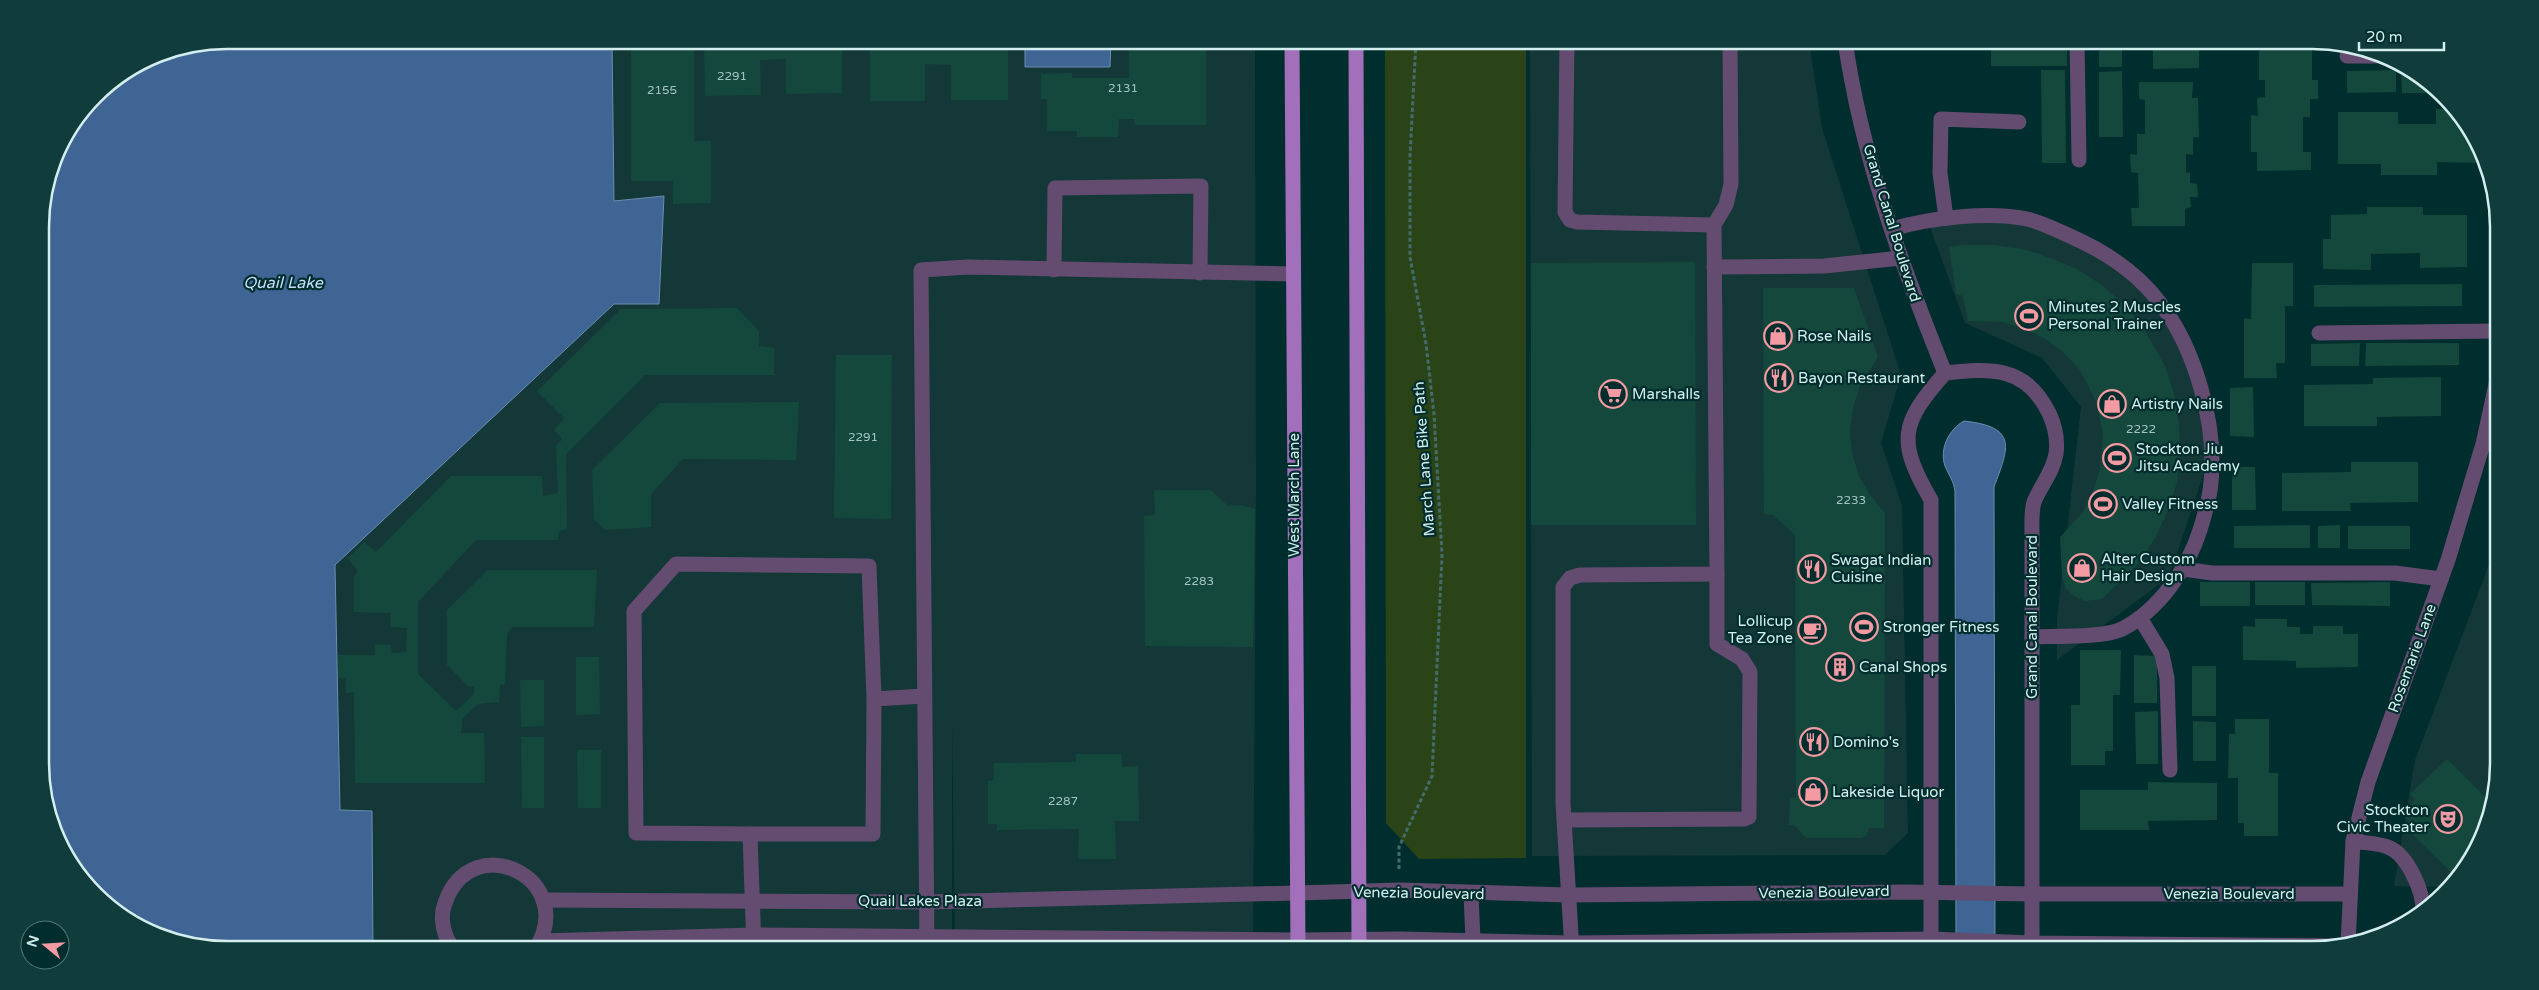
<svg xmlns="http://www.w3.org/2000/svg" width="2539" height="990" viewBox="0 0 2539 990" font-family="'Varela Round',sans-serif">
<rect width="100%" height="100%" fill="#002d2d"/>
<g fill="#143838">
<path d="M 612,40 L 1025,40 L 1025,67 L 1110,67 L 1111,40 L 1255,40 L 1256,486 L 1253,950 L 955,950 L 952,723 L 952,943 L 905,943 L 905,950 L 373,950 L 372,811 L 340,810 L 335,565 L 614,304 L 658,304 L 664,196 L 614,201 Z"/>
<path d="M 1530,40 L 1809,40 L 1822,128 L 1901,375 L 1881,443 L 1902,506 L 1908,833 L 1885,855 L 1532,856 Z"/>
<path d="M 2022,213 L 2121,257 L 2190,340 L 2213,446 L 2169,577 L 2057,660 L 2057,619 L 2081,407 L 2042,358 L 1965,323 L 1926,216 Z"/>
<path d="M 2495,549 L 2498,550 L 2499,763 L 2489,823 L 2460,877 L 2450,887 L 2394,886 L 2415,760 Z"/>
</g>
<path fill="#2a4417" d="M 1385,40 L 1526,40 L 1526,858 L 1419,859 L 1386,823 Z"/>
<g fill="#3f6594" stroke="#6b8eaf">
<path d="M 227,40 L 612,40 L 614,201 L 664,196 L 659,304 L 614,304 L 335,565 L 340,810 L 372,811 L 373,950 L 227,950 L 167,940 L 123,918 L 86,886 L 59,845 L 44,799 L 40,215 L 59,144 L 104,87 L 156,54 Z"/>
<path d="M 1025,40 L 1111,40 L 1110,67 L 1025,67 Z"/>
<path d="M 1964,421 C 2018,427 2009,447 1994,487 L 1995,950 L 1956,950 L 1955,492 C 1954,481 1949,476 1945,466 C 1939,449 1949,429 1964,421 Z"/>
</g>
<g fill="#14483c">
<path d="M 631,40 L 694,40 L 694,141 L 711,141 L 711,203 L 673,204 L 673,181 L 631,181 Z"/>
<path d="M 704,40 L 842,40 L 842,93 L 786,94 L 786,59 L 760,60 L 761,95 L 705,96 Z"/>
<path d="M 870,40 L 1008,40 L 1008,100 L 951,100 L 951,65 L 925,64 L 925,101 L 870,101 Z"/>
<path d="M 1129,40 L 1206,40 L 1206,125 L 1135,125 L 1134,119 L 1119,119 L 1118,137 L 1077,137 L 1077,131 L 1047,131 L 1047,99 L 1041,99 L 1041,74 L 1072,73 L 1072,78 L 1129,78 Z"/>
<rect x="2099" y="40" width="23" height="27"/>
<path d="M 2153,40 L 2199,40 L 2199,68 L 2153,69 Z"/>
<path d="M 2266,40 L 2319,41 L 2319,44 L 2312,44 L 2312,80 L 2318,80 L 2318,99 L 2310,99 L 2310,117 L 2303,117 L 2303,152 L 2311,152 L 2311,170 L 2257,171 L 2257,152 L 2251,152 L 2251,115 L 2258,116 L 2257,98 L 2265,97 L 2265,80 L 2259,80 L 2259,42 L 2266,42 Z"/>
<path d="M 2067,43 L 2067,66 L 1991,66 L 1991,44 Z"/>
<path d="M 2041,70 L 2065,70 L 2066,163 L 2042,163 Z"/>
<path d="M 2396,70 L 2396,92 L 2347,93 L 2347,71 Z"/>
<path d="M 2401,70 L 2410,70 L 2425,78 L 2426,93 L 2402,93 Z"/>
<path d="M 2122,71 L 2123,137 L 2099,137 L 2099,72 Z"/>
<path d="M 2139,82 L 2193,82 L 2192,98 L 2198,98 L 2199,137 L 2193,137 L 2193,155 L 2186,154 L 2186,173 L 2190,172 L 2190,183 L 2197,184 L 2198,197 L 2190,197 L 2191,207 L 2185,209 L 2185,226 L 2132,226 L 2131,208 L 2139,208 L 2138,173 L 2131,172 L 2130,154 L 2137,155 L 2137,134 L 2145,134 L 2145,100 L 2139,99 Z"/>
<path d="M 2436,109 L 2456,109 L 2460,113 L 2477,142 L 2477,163 L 2437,162 L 2437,175 L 2381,175 L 2381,164 L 2338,164 L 2338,112 L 2398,112 L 2398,124 L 2436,124 Z"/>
<path d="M 2367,207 L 2423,207 L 2423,215 L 2467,215 L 2467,267 L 2420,268 L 2420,253 L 2371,254 L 2371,270 L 2323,269 L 2323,239 L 2331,239 L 2331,215 L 2367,214 Z"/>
<path d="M 1964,245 L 1993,245 L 2022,249 L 2037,253 L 2077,269 L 2102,285 L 2124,305 L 2143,327 L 2165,366 L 2174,394 L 2179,423 L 2180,453 L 2177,482 L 2168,511 L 2155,538 L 2139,563 L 2102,599 L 2085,601 L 2074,596 L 2066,588 L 2062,577 L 2060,537 L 2083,512 L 2093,491 L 2100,469 L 2103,435 L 2096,401 L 2080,370 L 2064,353 L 2046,339 L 2025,329 L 2003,322 L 1968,321 L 1963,296 L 1956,294 L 1949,247 Z"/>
<path d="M 1695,262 L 1696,525 L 1531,525 L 1531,263 Z"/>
<path d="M 2252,263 L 2293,263 L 2293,306 L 2285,306 L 2285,363 L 2276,363 L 2277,378 L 2244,378 L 2244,318 L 2251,319 Z"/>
<path d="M 2462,284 L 2462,306 L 2314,307 L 2314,285 Z"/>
<path d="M 1763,288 L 1854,288 L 1878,357 L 1860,386 L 1853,408 L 1850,431 L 1852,453 L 1859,476 L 1870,495 L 1885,513 L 1884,828 L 1869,828 L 1867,835 L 1861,838 L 1806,838 L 1794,825 L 1789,825 L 1790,798 L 1796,798 L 1795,535 L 1773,515 L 1764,514 Z"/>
<path d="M 737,308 L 759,331 L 759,346 L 774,348 L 774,375 L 645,375 L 566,454 L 567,529 L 559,531 L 558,540 L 476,540 L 418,602 L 418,674 L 456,711 L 474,694 L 474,687 L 468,686 L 447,665 L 447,610 L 488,570 L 597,570 L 594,627 L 512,627 L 507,634 L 505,684 L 500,685 L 499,702 L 478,704 L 462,719 L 461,733 L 484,733 L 485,783 L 355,783 L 354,692 L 346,693 L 346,678 L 338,678 L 338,655 L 375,655 L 375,644 L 391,645 L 392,653 L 406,652 L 407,628 L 391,627 L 390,613 L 354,612 L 354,576 L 358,571 L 348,558 L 364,542 L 376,552 L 451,476 L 542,476 L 543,496 L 558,493 L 556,446 L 562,439 L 554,430 L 564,418 L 537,391 L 621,309 Z"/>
<path d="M 2360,343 L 2359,366 L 2311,366 L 2311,344 Z"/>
<path d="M 2366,343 L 2459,343 L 2459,365 L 2365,366 Z"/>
<path d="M 836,355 L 892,355 L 891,519 L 834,518 Z"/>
<path d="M 2441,377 L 2441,416 L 2377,417 L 2377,426 L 2304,426 L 2304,385 L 2373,384 L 2373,378 Z"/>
<path d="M 2253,387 L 2254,437 L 2230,436 L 2230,388 Z"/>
<path d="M 799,402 L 796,460 L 683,459 L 651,494 L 651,527 L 605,530 L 594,519 L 592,470 L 660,403 Z"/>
<path d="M 2351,462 L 2418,462 L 2418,502 L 2350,503 L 2351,511 L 2282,511 L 2282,473 L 2351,472 Z"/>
<path d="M 2232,467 L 2255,467 L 2256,510 L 2232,510 Z"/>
<path d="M 1154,490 L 1211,490 L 1228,506 L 1241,505 L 1255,509 L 1253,647 L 1145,646 L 1144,516 L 1155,515 Z"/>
<path d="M 2310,525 L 2310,548 L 2234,548 L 2234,526 Z"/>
<path d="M 2340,525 L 2340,548 L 2318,548 L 2318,526 Z"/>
<rect x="2348" y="526" width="62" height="23"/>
<rect x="2200" y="582" width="50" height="24"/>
<rect x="2255" y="582" width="50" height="23"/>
<path d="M 2390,582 L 2390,606 L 2312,605 L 2311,583 Z"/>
<path d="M 2255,619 L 2287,619 L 2287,627 L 2300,627 L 2300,634 L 2313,634 L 2313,626 L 2343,626 L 2343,634 L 2358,634 L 2358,667 L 2296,668 L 2296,661 L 2243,660 L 2243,626 L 2255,627 Z"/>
<path d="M 2080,650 L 2121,650 L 2120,695 L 2113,695 L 2113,751 L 2105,751 L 2105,765 L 2071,765 L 2071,705 L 2080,705 Z"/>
<path d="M 2134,655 L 2157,656 L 2157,703 L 2134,703 Z"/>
<path d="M 576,657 L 599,657 L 600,714 L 576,715 Z"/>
<rect x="2192" y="666" width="24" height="50"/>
<path d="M 520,680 L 544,680 L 544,726 L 521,727 Z"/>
<path d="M 2158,711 L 2158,764 L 2136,764 L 2135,712 Z"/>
<path d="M 2235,719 L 2269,719 L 2269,773 L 2278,773 L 2278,836 L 2244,836 L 2244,823 L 2238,823 L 2238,778 L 2228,778 L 2229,734 L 2235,734 Z"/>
<path d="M 2193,721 L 2216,722 L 2216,761 L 2193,761 Z"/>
<path d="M 521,737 L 544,737 L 544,808 L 522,808 Z"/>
<path d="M 577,750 L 601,750 L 601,808 L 578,808 Z"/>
<path d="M 1076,754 L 1121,754 L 1122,767 L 1138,766 L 1139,821 L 1115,821 L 1116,859 L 1078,859 L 1079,829 L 997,830 L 997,824 L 988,824 L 988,781 L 994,780 L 994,763 L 1076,762 Z"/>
<path d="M 2447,759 L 2492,804 L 2489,823 L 2458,879 L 2404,826 L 2409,821 L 2401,813 L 2415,799 L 2410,794 Z"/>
<path d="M 2148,782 L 2217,783 L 2217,820 L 2148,821 L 2149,830 L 2080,830 L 2080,790 L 2148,790 Z"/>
</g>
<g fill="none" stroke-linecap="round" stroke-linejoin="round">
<path stroke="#456c6c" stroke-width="3" stroke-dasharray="4 2.5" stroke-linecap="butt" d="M 1399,869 L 1399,847 L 1432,776 L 1442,555 L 1434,414 L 1426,344 L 1410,257 L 1410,156 L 1416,40"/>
<g stroke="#644c71" stroke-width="15">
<path d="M 1567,40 L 1565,212 L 1570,220 L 1577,222 L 1714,225"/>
<path d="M 2077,40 L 2079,160"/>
<path d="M 2347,56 L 2383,56"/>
<path d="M 1946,218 L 1940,173 L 1941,119 L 2019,122"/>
<path d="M 1892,229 C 1929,218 1989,211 2027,219 C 2041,222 2056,230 2070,236 C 2104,251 2137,272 2160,303 C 2195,348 2217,425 2211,482 C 2210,498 2205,514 2200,530 C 2188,568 2159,610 2122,629 C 2104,638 2054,636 2032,637"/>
<path d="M 1714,267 L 1824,266 L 1901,258"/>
<path d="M 1054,270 L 1055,188 L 1201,186 L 1200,273"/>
<path d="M 2319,333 L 2498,331"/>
<path d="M 2183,569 L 2212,573 L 2395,573 L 2441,579"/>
<path d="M 2140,618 L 2162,654 L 2167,678 L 2170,770"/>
<path d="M 1565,820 L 1744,819 L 1749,817 L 1750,672 L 1742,659 L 1717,644 L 1717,574"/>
<path d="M 750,834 L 636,833 L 634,611 L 676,564 L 869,566 L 874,699"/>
<path d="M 2353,841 C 2364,843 2378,843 2388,847 C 2408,855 2424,892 2423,913"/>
<path d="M 754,950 L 750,834 L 873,834 L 874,699 L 924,696"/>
<path d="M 927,950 L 921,270 L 968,267 L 1293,274"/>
<path d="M 1572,950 L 1563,803 L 1563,587 L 1570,578 L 1580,575 L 1717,574 L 1714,225 L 1726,205 L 1731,184 L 1730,40"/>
</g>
<g stroke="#644c71" stroke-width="15">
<path d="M 1845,40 C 1861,155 1902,266 1945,373"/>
<path d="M 1471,893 L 1473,941"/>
<path d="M 543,900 L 927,902 L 1297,893"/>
<path d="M 540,941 L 754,935 L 1298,940"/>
<path d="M 454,950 C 444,937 439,919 445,903 C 472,826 580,879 535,950"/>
<path d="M 1931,950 L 1931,500 C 1897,441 1900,424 1945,373 C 1991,368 2026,366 2049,413 C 2055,426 2058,440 2056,454 C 2053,472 2041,485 2034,502 C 2031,512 2032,526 2032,537 L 2032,950"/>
</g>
<g stroke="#644c71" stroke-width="15">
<path d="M 1297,893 L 1400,890 L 1568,895 L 1906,892 L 2032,894 L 2350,894"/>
<path d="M 1298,940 L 1401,939 L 1572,943 L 1931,939 L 2032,943 L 2342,946"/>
<path d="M 2348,945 L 2353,841 L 2368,782 L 2448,560 L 2483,444 L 2498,375"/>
</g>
<g stroke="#a26fbb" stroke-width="15">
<path d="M 1292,40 L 1298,950"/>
<path d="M 1356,40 L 1359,950"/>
</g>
</g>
<defs>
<symbol id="stadium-ring" viewBox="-11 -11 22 22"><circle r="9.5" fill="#002d2d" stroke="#f49aa2" stroke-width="1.5"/><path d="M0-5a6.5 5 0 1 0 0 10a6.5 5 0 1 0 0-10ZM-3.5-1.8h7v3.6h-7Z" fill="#f49aa2"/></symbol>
<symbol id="shop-ring" viewBox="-11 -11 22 22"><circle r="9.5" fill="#002d2d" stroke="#f49aa2" stroke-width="1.5"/><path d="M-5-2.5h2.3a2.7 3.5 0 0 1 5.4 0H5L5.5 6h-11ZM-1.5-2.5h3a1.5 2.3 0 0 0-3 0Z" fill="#f49aa2"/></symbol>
<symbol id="restaurant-ring" viewBox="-11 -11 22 22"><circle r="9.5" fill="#002d2d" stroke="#f49aa2" stroke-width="1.5"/><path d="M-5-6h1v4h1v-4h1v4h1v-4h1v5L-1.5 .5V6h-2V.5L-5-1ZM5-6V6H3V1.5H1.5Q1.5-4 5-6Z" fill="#f49aa2"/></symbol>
<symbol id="supermarket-ring" viewBox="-11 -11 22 22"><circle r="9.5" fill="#002d2d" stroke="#f49aa2" stroke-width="1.5"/><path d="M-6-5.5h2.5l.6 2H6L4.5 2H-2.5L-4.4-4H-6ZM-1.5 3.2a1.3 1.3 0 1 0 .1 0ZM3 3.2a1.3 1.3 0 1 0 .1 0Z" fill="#f49aa2"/></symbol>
<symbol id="cafe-ring" viewBox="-11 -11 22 22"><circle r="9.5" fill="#002d2d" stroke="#f49aa2" stroke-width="1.5"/><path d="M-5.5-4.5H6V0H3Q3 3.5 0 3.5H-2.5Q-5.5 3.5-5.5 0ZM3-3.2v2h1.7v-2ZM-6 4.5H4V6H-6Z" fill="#f49aa2"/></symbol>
<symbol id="building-ring" viewBox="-11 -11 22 22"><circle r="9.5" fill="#002d2d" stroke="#f49aa2" stroke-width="1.5"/><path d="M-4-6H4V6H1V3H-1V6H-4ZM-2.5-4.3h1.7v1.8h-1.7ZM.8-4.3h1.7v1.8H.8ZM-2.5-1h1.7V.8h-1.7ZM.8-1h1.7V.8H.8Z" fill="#f49aa2"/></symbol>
<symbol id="theatre-ring" viewBox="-11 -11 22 22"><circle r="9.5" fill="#002d2d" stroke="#f49aa2" stroke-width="1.5"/><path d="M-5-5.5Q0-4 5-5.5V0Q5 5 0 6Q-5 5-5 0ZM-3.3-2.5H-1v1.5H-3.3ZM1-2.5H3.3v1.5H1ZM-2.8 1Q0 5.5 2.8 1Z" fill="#f49aa2"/></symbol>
</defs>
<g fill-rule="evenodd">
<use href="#stadium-ring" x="2013" y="300" width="32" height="32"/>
<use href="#shop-ring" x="1762" y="320" width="32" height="32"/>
<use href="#restaurant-ring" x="1763" y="362" width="32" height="32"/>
<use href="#supermarket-ring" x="1597" y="378" width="32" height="32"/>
<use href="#shop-ring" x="2096" y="388" width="32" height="32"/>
<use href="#stadium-ring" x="2101" y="442" width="32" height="32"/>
<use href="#stadium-ring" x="2087" y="488" width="32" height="32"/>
<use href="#shop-ring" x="2066" y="552" width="32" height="32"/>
<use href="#restaurant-ring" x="1796" y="553" width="32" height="32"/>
<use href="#stadium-ring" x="1848" y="611" width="32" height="32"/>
<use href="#cafe-ring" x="1796" y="614" width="32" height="32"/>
<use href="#building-ring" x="1824" y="651" width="32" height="32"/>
<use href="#restaurant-ring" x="1798" y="726" width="32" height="32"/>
<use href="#shop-ring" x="1797" y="776" width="32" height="32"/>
<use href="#theatre-ring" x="2432" y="803" width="32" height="32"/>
</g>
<g text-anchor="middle" stroke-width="4.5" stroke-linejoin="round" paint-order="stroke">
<g font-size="12" fill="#a3c4c2">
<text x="732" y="80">2291</text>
<text x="1123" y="92">2131</text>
<text x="662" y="94">2155</text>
<text x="2141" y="433">2222</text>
<text x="863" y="441">2291</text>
<text x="1851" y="504">2233</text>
<text x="1199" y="585">2283</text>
<text x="1063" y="805">2287</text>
</g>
<g font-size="15" fill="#d3eeee" stroke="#002d2d">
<text transform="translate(1892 223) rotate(73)" y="5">Grand Canal Boulevard</text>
<text transform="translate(1424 459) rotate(-94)" y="5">March Lane Bike Path</text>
<text transform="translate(1294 495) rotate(-90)" y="5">West March Lane</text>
<text transform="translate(2032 617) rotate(-90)" y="5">Grand Canal Boulevard</text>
<text transform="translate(2412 658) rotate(-70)" y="5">Rosemarie Lane</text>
<text transform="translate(1824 892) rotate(-1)" y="5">Venezia Boulevard</text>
<text transform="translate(1419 893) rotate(1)" y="5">Venezia Boulevard</text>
<text x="2229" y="899">Venezia Boulevard</text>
<text x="920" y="906">Quail Lakes Plaza</text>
</g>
<g font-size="15" fill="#d3eeee" stroke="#002d2d" text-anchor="start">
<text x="2048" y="312">Minutes 2 Muscles<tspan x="2048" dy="17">Personal Trainer</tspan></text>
<text x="1797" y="341">Rose Nails</text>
<text x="1798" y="383">Bayon Restaurant</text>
<text x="1632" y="399">Marshalls</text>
<text x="2131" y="409">Artistry Nails</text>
<text x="2136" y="454">Stockton Jiu<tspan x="2136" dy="17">Jitsu Academy</tspan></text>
<text x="2122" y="509">Valley Fitness</text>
<text x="2101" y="564">Alter Custom<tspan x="2101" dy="17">Hair Design</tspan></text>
<text x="1831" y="565">Swagat Indian<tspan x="1831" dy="17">Cuisine</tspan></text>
<text x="1793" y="626" text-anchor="end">Lollicup<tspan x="1793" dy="17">Tea Zone</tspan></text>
<text x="1883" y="632">Stronger Fitness</text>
<text x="1859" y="672">Canal Shops</text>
<text x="1833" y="747">Domino's</text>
<text x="1832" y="797">Lakeside Liquor</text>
<text x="2429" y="815" text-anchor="end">Stockton<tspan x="2429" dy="17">Civic Theater</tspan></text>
</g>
<g font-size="16" font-style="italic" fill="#c7defb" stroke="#002d2d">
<text x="283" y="288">Quail Lake</text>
</g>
</g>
<path d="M0 0H2539V990H0ZM227 49H2312A178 178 0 0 1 2490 227V763A178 178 0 0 1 2312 941H227A178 178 0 0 1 49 763V227A178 178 0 0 1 227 49Z" fill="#113c3c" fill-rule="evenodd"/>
<path fill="none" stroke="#d3eeee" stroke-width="2.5" d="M227 49H2312A178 178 0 0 1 2490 227V763A178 178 0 0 1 2312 941H227A178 178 0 0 1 49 763V227A178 178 0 0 1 227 49Z"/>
<g transform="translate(45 945) rotate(288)"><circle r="24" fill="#002d2d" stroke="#547a7a"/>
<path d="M0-4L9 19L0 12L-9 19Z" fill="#f49aa2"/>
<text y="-8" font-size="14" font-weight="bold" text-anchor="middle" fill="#d3eeee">N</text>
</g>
<path d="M2359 42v8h85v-8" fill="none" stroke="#d3eeee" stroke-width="2.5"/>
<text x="2366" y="42" font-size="15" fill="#d3eeee" stroke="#002d2d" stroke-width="4" paint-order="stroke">20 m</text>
</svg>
